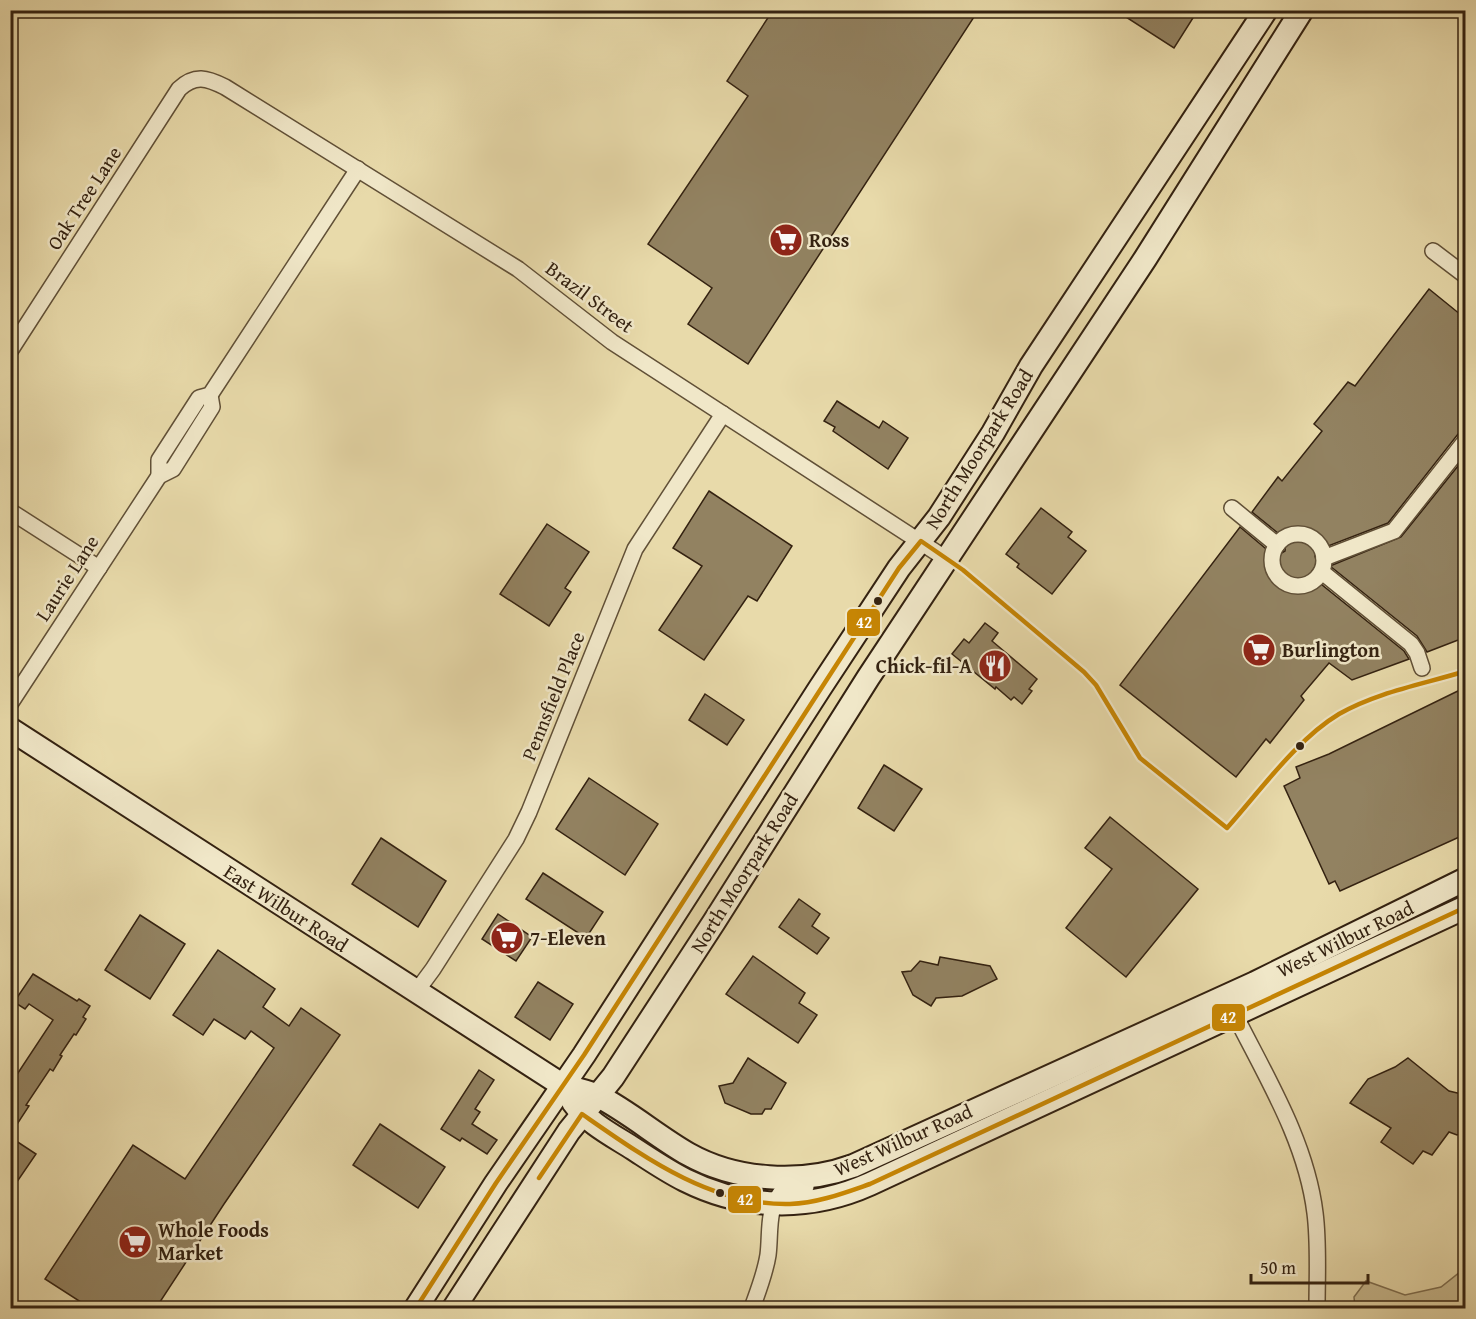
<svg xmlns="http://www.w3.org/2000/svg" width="1476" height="1319" viewBox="0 0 1476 1319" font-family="'Gentium Book Plus',serif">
<rect width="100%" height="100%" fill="#e8daaa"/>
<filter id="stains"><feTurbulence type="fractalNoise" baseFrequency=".00333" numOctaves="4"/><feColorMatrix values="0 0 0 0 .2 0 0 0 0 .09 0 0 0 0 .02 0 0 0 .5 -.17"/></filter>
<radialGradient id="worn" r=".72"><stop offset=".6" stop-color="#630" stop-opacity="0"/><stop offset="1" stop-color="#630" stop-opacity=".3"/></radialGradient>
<path fill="#c9bb90" stroke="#7e6e50" stroke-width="1.5" d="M 1465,1268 L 1465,1308 L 1355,1308 L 1354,1297 L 1366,1281 L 1405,1295 L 1441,1287 Z"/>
<g fill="#928261" stroke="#342211" stroke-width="1.5">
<path d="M 773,10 L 965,10 L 974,17 L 748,364 L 688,324 L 712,288 L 648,244 L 748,96 L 727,81 Z"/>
<path d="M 1115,10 L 1198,10 L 1174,48 Z"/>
<path d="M 1429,289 L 1466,319 L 1466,430 L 1458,434 L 1388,523 L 1320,549 L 1315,556 L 1317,564 L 1312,571 L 1316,580 L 1404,651 L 1409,659 L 1352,680 L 1329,663 L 1301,696 L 1304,700 L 1270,743 L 1266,739 L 1236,777 L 1120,685 L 1240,527 L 1271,553 L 1280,554 L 1285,551 L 1286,542 L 1284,538 L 1252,512 L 1278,477 L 1282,481 L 1322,431 L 1314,424 L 1348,382 L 1355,386 Z"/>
<path d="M 837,401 L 879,428 L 883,421 L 908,438 L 888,469 L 833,431 L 835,427 L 824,421 Z"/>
<path d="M 1466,456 L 1466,637 L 1427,652 L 1417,636 L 1330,566 L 1401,537 Z"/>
<path d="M 709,491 L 792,546 L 757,601 L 748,596 L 704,660 L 659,630 L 702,566 L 673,548 Z"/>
<path d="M 1041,508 L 1072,532 L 1068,537 L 1086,551 L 1052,594 L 1017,567 L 1019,564 L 1006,554 Z"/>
<path d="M 547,524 L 589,552 L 565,588 L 571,592 L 549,626 L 500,594 Z"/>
<path d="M 985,623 L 998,633 L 992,641 L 1037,679 L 1029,689 L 1032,691 L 1022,704 L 1014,697 L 1011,700 L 996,687 L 995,689 L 952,654 L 964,639 L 969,643 Z"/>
<path d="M 1466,687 L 1466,834 L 1340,891 L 1335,881 L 1329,884 L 1284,786 L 1300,778 L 1296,767 L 1329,754 Z"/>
<path d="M 705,694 L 744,720 L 727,745 L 689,720 Z"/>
<path d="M 884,765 L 922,789 L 894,831 L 858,808 Z"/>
<path d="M 589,778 L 658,824 L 625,875 L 556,829 Z"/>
<path d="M 1110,817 L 1198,889 L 1126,977 L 1066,928 L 1112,869 L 1085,848 Z"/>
<path d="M 381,838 L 446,881 L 418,927 L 352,884 Z"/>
<path d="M 543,873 L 603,912 L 586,938 L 526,899 Z"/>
<path d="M 799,899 L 820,914 L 812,926 L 829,938 L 817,954 L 779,927 Z"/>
<path d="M 498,914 L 532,937 L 516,961 L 482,939 Z"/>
<path d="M 140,915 L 185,944 L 150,999 L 105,970 Z"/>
<path d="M 218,950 L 275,989 L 263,1007 L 289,1026 L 301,1008 L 340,1035 L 224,1204 L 156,1308 L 90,1308 L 45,1279 L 133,1145 L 185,1179 L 274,1048 L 251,1031 L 245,1039 L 214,1019 L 203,1035 L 173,1015 Z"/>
<path d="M 753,956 L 805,993 L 799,1003 L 817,1015 L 798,1043 L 726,994 Z"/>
<path d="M 940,957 L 990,966 L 997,979 L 962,996 L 936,998 L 931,1006 L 913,995 L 902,972 L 911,971 L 920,961 L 938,965 Z"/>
<path d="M 33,974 L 77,1001 L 79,999 L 90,1006 L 83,1017 L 86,1019 L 76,1035 L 74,1034 L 60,1055 L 62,1056 L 53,1071 L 50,1069 L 26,1105 L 29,1106 L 10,1135 L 10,1085 L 53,1020 L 29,1004 L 25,1009 L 14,1002 Z"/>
<path d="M 538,982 L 573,1004 L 550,1040 L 515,1017 Z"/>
<path d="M 748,1058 L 786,1083 L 771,1109 L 765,1109 L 762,1114 L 751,1114 L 725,1103 L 719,1086 L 733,1083 Z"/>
<path d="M 1408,1058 L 1449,1091 L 1466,1095 L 1466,1132 L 1457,1135 L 1449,1132 L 1432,1155 L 1423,1151 L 1413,1164 L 1381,1142 L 1391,1128 L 1350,1103 L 1368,1079 L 1395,1067 Z"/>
<path d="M 479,1070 L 494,1080 L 475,1109 L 480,1112 L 472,1124 L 497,1140 L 487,1154 L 462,1138 L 460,1141 L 441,1129 Z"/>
<path d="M 380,1124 L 445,1167 L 418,1208 L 353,1165 Z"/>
<path d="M 10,1137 L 36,1154 L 10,1192 Z"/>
</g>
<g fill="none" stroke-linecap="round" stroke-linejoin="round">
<defs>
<g id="street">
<path d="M 1433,251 L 1466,276"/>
<path d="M 10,351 L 179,89 C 195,74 207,78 225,87 L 518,269 L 612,342 L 948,560"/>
<path d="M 159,476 L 159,460 L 199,398 L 210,395 L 358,169"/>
<path d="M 1232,508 L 1277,545"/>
<path d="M 10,511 L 99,568"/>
<circle cx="1298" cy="560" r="26"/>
<path d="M 1324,558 L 1394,531 L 1466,440"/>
<path d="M 1322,572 L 1411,644 L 1417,653 L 1422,668"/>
<path d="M 10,704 L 159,476 L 173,469 L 212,407 L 210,395"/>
<path d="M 416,992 L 433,969 L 516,839 L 529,812 L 635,549 L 723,414"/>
<path d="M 1231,1007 C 1263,1072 1306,1139 1315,1213 C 1319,1244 1317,1277 1317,1308"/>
<path d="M 752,1308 C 758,1291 765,1274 768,1255 C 771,1232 766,1207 784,1189 L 806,1187"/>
</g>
<g id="secondary">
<path d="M 10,729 L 562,1085 C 574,1089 587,1091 598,1096 C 628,1111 658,1137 688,1154 C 736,1181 801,1185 853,1166 L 1255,983 L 1466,879"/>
<path d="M 573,1102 C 588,1123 612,1135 634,1149 C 651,1160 667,1171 685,1180 C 745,1210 810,1211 870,1184 L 1466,907"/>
<path d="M 416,1308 L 496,1183 L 584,1055 L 820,688 L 899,568 L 939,517 L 993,433 L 1031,366 L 1266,10"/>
<path d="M 454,1308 L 569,1131 L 613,1077 L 714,922 L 868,678 L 1145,259 L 1302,10"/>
</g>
</defs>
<use href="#street" stroke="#615037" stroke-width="18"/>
<use href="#secondary" stroke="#342211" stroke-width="26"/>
<use href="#street" stroke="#f0e7c8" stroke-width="15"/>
<use href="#secondary" stroke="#f0e7c8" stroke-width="22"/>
<defs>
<g id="bus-1">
<path d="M 539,1178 L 582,1114 C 644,1157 711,1206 790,1204 C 818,1203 844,1193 870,1184 L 1466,907"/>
<path d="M 416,1308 L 496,1183 L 584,1055 L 899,568 L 921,541 L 963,570 L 1084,672 L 1096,685 L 1140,758 L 1227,828 C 1260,791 1297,739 1339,714 C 1377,692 1424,684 1466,671"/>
</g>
</defs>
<use href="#bus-1" stroke="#f0e7c8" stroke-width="9"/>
<use href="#bus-1" stroke="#c68504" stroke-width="4.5"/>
</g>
<defs>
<symbol id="supermarket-disc" viewBox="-11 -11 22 22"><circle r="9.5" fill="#8f2418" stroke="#f0e7c8"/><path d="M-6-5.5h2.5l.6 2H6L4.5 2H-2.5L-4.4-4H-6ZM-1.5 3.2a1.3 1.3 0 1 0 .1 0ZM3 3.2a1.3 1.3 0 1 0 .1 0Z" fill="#fff"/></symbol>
<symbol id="restaurant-disc" viewBox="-11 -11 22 22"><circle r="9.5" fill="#8f2418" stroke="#f0e7c8"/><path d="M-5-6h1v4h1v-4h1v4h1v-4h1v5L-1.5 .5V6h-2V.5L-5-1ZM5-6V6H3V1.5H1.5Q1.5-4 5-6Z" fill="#fff"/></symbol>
</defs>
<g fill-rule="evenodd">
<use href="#supermarket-disc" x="767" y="221" width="38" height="38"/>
<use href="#supermarket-disc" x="1240" y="631" width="38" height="38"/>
<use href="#restaurant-disc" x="976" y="647" width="38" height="38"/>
<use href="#supermarket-disc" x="488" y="919" width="38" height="38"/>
<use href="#supermarket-disc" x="116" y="1223" width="38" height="38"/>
</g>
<g fill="#342211" stroke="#f0e7c8" stroke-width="2">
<circle cx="878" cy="601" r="5"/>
<circle cx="1300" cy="746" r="5"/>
<circle cx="720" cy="1193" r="5"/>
</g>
<g text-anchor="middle" stroke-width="5" stroke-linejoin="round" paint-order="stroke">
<g font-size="20" fill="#342211" stroke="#f0e7c8">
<text transform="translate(84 198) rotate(-57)" y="7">Oak Tree Lane</text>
<text transform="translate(590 297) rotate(37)" y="7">Brazil Street</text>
<text transform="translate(979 449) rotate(-58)" y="7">North Moorpark Road</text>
<text transform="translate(67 578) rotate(-57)" y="7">Laurie Lane</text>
<text transform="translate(553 696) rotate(-68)" y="7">Pennsfield Place</text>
<text transform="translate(744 873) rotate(-58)" y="7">North Moorpark Road</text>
<text transform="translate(286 908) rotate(33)" y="7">East Wilbur Road</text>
<text transform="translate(1345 939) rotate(-26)" y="7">West Wilbur Road</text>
<text transform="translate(903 1140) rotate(-24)" y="7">West Wilbur Road</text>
</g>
<g font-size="20" font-weight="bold" fill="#342211" stroke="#f0e7c8" text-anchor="start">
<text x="809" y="247">Ross</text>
<text x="1282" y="657">Burlington</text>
<text x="972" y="673" text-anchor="end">Chick-fil-A</text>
<text x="530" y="945">7-Eleven</text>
<text x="158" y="1237">Whole Foods<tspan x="158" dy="23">Market</tspan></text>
</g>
</g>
<g stroke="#f0e7c8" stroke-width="2">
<rect x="846" y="608" width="35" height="29" rx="6" fill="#c68504"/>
<rect x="1211" y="1003" width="35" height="29" rx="6" fill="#c68504"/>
<rect x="727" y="1185" width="35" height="29" rx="6" fill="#c68504"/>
</g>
<g font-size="16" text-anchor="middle" font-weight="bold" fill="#fff">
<text x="864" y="628">42</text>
<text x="1228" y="1023">42</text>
<text x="745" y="1205">42</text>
</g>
<rect width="1476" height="1319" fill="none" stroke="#e8daaa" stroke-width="36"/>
<rect x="12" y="12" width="1452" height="1295" fill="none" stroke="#342211" stroke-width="3"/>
<rect x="18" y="18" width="1440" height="1283" fill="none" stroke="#342211" stroke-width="1.5"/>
<path d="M1251 1274v9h117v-9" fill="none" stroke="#342211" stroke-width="3"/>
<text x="1260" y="1274" font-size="18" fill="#342211" stroke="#f0e7c8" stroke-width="4.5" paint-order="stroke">50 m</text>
<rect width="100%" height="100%" filter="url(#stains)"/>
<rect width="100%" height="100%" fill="url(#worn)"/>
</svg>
